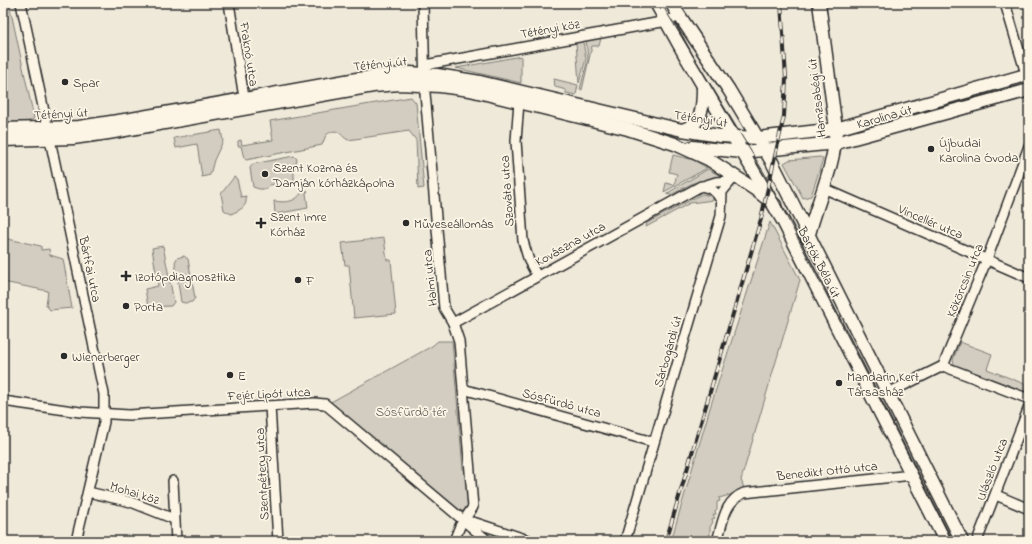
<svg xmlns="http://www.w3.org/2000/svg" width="1032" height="544" viewBox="0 0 1032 544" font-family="'Indie Flower',sans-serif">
<rect width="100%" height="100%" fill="#efe9da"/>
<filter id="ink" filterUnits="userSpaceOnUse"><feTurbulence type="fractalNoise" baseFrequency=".025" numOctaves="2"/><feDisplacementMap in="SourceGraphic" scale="8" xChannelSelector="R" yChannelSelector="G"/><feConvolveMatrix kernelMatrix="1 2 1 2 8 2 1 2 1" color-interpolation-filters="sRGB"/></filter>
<g filter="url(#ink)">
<g fill="#d2cdc0" stroke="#7e7c76">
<path d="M 3,3 L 9,3 L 34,118 L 28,123 L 3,124 Z"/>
<path d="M 601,38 L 599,46 L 592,46 L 582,90 L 580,89 L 588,59 L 586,40 Z"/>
<path d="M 583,41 L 586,59 L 579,83 L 576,43 Z"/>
<path d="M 521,56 L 521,83 L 456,68 Z"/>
<path d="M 554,79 L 578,85 L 576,95 L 566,93 L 566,90 L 555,87 Z"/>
<path d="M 1019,81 L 1021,87 L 851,135 L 851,129 L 907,113 L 913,117 L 989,95 L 985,91 Z"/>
<path d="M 411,97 L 416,103 L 424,188 L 418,189 L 416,140 L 409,131 L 348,140 C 339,135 339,126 326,135 L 322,145 L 246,160 L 244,158 L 241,146 L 238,146 L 238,141 L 241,140 L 242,145 L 273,140 L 270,121 Z"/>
<path d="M 221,130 L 223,141 L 214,160 L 210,175 L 202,177 L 197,144 L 176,148 L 174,138 Z"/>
<path d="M 673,155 L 694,160 L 707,168 L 664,192 L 666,183 L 674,185 L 677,174 L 669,172 Z"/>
<path d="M 294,156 L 297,159 L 294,172 L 294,185 L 280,187 L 277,184 L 269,185 L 266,189 L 259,189 L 253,187 L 250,168 L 253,164 Z"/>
<path d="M 820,157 L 823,159 L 811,196 L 803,198 L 784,163 L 789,160 Z"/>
<path d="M 708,169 L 722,177 L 693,183 L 671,195 L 666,194 Z"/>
<path d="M 234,177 L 237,179 L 241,197 L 246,196 C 248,207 240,210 231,214 L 224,210 L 221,194 Z"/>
<path d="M 308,191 L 306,193 L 308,208 L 275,214 L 274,201 C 286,203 296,202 302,192 Z"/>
<path d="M 702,194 L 711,196 L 714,200 L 690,203 L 646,227 L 647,223 Z"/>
<path d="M 770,222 L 800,280 L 741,480 L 744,488 L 730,495 L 719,498 L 720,501 L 717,502 L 717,509 L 715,511 L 716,514 L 713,515 L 715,518 L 712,519 L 713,522 L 710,527 L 710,535 L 708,536 L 709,539 L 707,541 L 671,541 L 710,408 Z"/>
<path d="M 3,238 L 41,246 L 41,250 L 49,249 L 50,255 L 63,259 L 72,308 L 50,310 L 46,305 L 48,291 L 3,282 Z"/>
<path d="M 384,238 L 387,260 L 391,260 L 396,314 L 354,318 L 349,265 L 345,265 L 342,243 Z"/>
<path d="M 163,246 L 174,302 L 171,306 L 148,307 L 145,289 L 158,286 L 152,248 Z"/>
<path d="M 184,256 L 188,259 L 195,298 L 192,302 L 185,303 L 181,302 L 175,262 L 177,258 Z"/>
<path d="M 438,341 L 452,341 L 463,469 L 466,470 L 469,504 L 464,511 L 456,510 L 329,403 L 432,346 Z"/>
<path d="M 960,342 L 992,354 L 987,369 L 1027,385 L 1024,394 L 955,367 L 953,360 Z"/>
</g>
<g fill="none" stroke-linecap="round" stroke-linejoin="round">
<defs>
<g id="street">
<path d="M 21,3 L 104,394 L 104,422 L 76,541"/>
<path d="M 229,3 L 245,104"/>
<path d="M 423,3 L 425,93 L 444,308 L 453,323 L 459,341 L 473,507 L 460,526 L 454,541"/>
<path d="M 1005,3 L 1029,84"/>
<path d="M 425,65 L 667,21 L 680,16"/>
<path d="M 519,102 L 516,141 L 523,241 L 529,261 L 537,276"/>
<path d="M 703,186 L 716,182 L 731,181"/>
<path d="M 823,188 L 1029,278"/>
<path d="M 453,323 L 701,186 C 711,188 716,191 721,200"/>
<path d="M 943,366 L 1029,399"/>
<path d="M 463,389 L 653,442"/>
<path d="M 888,393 L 943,366 L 987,259 L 1029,146"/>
<path d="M 3,401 L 80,412 L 129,415 L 314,403 L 325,404 L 488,541"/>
<path d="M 270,406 L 278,541"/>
<path d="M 173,481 L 176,541"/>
<path d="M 88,492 L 131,502 L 174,519"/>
<path d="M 996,495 L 1029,509"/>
<path d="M 466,521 L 476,523 L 531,541"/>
<path d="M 625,541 L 721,216 L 722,192 L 731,181"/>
<path d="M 717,541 C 723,523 724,501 744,493 L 912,475"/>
<path d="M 977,541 L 1029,407"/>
</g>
<g id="secondary">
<path d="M 656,3 L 686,57 L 783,221 L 945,541"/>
<path d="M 671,3 L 729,90 L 772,162 L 962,541"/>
<path d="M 3,129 L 79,127 L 131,119 L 357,79 L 410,73 L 437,75 L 480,82 L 682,130 L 720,136 L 758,138 L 836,129 L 1029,74"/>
<path d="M 682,130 C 703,125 703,106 703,86"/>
<path d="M 3,140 L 73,138 L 108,133 L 373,86 L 400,84 L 440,86 L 470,90 L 628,129 L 675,144 L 708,159 L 756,190 L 775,205"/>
<path d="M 692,147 L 743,152 L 836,143 L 1029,90"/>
<path d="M 808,238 C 817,201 835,167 836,129 L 819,3"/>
</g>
</defs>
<use href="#street" stroke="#2b2b2b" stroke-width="12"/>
<use href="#secondary" stroke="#2b2b2b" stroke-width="15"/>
<use href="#street" stroke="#fcf5e5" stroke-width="9"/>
<use href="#secondary" stroke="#fcf5e5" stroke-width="12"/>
<path stroke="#2b2b2b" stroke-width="1" d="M 661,3 L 766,176 L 952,541"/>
<defs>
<path id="rail" d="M 666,541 L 761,219 L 784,116 L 786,78 L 781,3"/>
</defs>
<use href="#rail" stroke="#2b2b2b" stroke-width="4"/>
<use href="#rail" stroke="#fcf5e5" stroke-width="2.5" stroke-dasharray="8" stroke-linecap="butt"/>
</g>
</g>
<g fill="#2b2b2b" stroke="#fcf5e5" stroke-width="1.5">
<circle cx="65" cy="82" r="4"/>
<circle cx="931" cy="149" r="4"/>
<circle cx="265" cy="174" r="4"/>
<path d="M259 217h4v4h4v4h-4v4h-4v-4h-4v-4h4z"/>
<circle cx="406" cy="223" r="4"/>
<path d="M124 270h4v4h4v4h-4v4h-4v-4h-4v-4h4z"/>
<circle cx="298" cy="280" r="4"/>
<circle cx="126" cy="306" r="4"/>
<circle cx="64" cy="356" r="4"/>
<circle cx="230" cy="375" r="4"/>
<circle cx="839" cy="383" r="4"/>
</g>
<g text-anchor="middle" stroke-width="3.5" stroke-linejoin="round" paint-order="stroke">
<g font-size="13" fill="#2b2b2b" stroke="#fcf5e5">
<text transform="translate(550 28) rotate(-10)" y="5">Tétényi köz</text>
<text transform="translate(250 54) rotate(81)" y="5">Fraknó utca</text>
<text transform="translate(380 63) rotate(-6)" y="5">Tétényi út</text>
<text transform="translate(816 98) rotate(-97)" y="5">Hamzsabégi út</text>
<text transform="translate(61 113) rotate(-3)" y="5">Tétényi út</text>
<text transform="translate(884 116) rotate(-16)" y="5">Karolina út</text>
<text transform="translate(701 118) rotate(9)" y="5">Tétényi út</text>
<text transform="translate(506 191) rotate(-94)" y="5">Szováta utca</text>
<text transform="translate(931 221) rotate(23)" y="5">Vincellér utca</text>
<text transform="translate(570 243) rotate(-29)" y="5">Kovászna utca</text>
<text transform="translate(820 262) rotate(63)" y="5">Bartók Béla út</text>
<text transform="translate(91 269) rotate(78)" y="5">Bártfai utca</text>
<text transform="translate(429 278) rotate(-96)" y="5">Halmi utca</text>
<text transform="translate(964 280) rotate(-68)" y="5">Kökörcsin utca</text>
<text transform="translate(667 351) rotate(-74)" y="5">Sárbogárdi út</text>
<text transform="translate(269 393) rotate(-3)" y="5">Fejér Lipót utca</text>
<text transform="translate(562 402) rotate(15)" y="5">Sósfürdő utca</text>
<text transform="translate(991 469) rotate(-69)" y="5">Ulászló utca</text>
<text transform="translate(827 470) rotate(-6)" y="5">Benedikt Ottó utca</text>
<text transform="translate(261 474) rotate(-93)" y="5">Szentpétery utca</text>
<text transform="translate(135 492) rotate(17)" y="5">Mohai köz</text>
</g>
<g font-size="13" fill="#2b2b2b" stroke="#fcf5e5" text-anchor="start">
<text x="73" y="87">Spar</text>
<text x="939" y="147">Újbudai<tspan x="939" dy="15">Karolina Óvoda</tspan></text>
<text x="273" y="172">Szent Kozma és<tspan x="273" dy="15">Damján kórházkápolna</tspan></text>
<text x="270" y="221">Szent Imre<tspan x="270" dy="15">Kórház</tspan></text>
<text x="414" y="228">Műveseállomás</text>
<text x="135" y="281">Izotópdiagnosztika</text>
<text x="306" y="285">F</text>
<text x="134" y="311">Porta</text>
<text x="72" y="361">Wienerberger</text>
<text x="238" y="380">E</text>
<text x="847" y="381">Mandarin Kert<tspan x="847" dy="15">Társasház</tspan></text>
</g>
<g font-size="13" fill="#555450" stroke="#fcf5e5">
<text x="411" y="416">Sósfürdő tér</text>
</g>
</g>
<rect width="1032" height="544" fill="none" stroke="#fcf5e5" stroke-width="16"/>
<rect x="8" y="8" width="1016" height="528" fill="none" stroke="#2b2b2b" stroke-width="1.5" filter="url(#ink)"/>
</svg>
